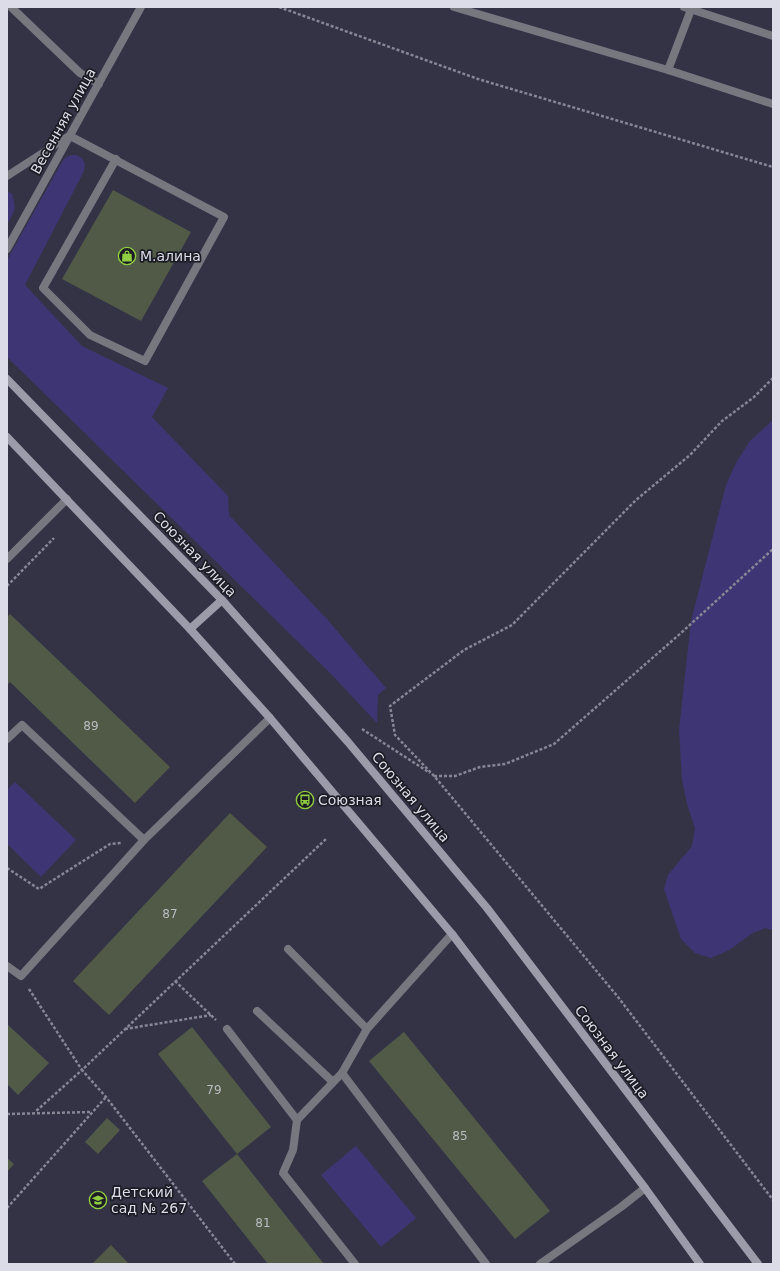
<svg xmlns="http://www.w3.org/2000/svg" width="780" height="1271" viewBox="0 0 780 1271" font-family="'DejaVu Sans',sans-serif">
<rect width="100%" height="100%" fill="#343346"/>
<g fill="#3e3674">
<path d="M 72,155 L 77,155 C 84,159 86,163 84,171 L 25,285 L 82,346 L 168,388 L 152,417 L 228,496 L 229,515 L 326,618 L 386,688 L 378,695 L 377,723 L 333,676 L 7,357 L 7,260 L 62,162 L 66,157 Z"/>
<path d="M 7,191 L 12,194 C 17,209 14,212 7,225 Z"/>
<path d="M 773,420 L 773,930 L 765,928 L 753,933 L 729,950 L 711,958 L 695,953 L 681,939 L 664,889 L 668,875 L 692,846 L 695,828 L 687,804 L 682,779 L 679,730 L 691,621 L 726,485 L 737,461 L 750,441 Z"/>
<path d="M 15,782 L 76,840 L 41,877 L 7,844 L 7,790 Z"/>
<path d="M 356,1146 L 416,1218 L 381,1247 L 321,1175 Z"/>
</g>
<g fill="#505a47">
<path d="M 113,190 L 191,232 L 141,321 L 62,279 Z"/>
<path d="M 10,614 L 170,767 L 135,803 L 10,682 L 7,685 L 7,617 Z"/>
<path d="M 230,813 L 267,847 L 109,1015 L 73,981 Z"/>
<path d="M 7,1024 L 49,1063 L 18,1095 L 7,1084 Z"/>
<path d="M 192,1027 L 271,1127 L 237,1154 L 158,1054 Z"/>
<path d="M 404,1032 L 550,1211 L 515,1239 L 369,1061 Z"/>
<path d="M 107,1118 L 120,1130 L 98,1154 L 85,1142 Z"/>
<path d="M 237,1154 L 324,1264 L 268,1264 L 202,1181 Z"/>
<path d="M 7,1158 L 14,1164 L 7,1172 Z"/>
<path d="M 111,1245 L 129,1264 L 92,1264 Z"/>
</g>
<g fill="none" stroke-linecap="round" stroke-linejoin="round">
<g stroke="#868695" stroke-width="2.5" stroke-dasharray="3 2" stroke-linecap="butt">
<path d="M 279,7 L 478,79 L 773,167"/>
<path d="M 773,378 L 754,397 L 722,421 L 690,455 L 636,500 L 512,625 L 464,650 L 390,706 L 395,735 L 435,777 L 618,997 L 773,1200"/>
<path d="M 7,586 L 54,538"/>
<path d="M 362,729 L 430,773"/>
<path d="M 434,776 L 455,776 L 480,767 L 505,764 L 554,744 L 681,633 L 773,549"/>
<path d="M 7,868 L 39,889 L 110,844 L 122,843"/>
<path d="M 175,981 L 216,1020"/>
<path d="M 29,989 L 82,1070 L 35,1112"/>
<path d="M 125,1029 L 211,1015"/>
<path d="M 7,1114 L 91,1112"/>
<path d="M 7,1208 L 106,1097"/>
<path d="M 235,1264 L 106,1097 L 82,1070 L 327,838"/>
</g>
<g stroke="#777780" stroke-width="8">
<path d="M 11,7 L 80,73 L 99,84"/>
<path d="M 454,7 L 668,70 L 773,104"/>
<path d="M 684,7 L 773,36"/>
<path d="M 668,70 L 692,7"/>
<path d="M 70,136 L 224,217 L 145,361 L 90,335 L 43,288 L 116,159"/>
<path d="M 7,739 L 22,725 L 144,840 L 270,718"/>
<path d="M 452,934 L 367,1029 L 342,1073 L 486,1264"/>
<path d="M 288,949 L 367,1029"/>
<path d="M 7,966 L 21,976 L 144,840"/>
<path d="M 257,1011 L 333,1082"/>
<path d="M 227,1029 L 297,1120"/>
<path d="M 342,1073 L 297,1120 L 293,1150 L 283,1173 L 355,1264"/>
<path d="M 540,1264 L 621,1207 L 645,1188"/>
</g>
<g stroke="#777780" stroke-width="8">
<path d="M 7,176 L 69,136"/>
<path d="M 7,249 L 141,7"/>
<path d="M 7,559 L 67,499"/>
</g>
<g stroke="#9b9baa" stroke-width="8">
<path d="M 7,379 L 222,600 L 348,742 L 487,908 L 758,1264"/>
<path d="M 7,437 L 190,629 L 270,718 L 452,934 L 645,1188 L 700,1264"/>
<path d="M 190,629 L 222,600"/>
</g>
</g>
<defs>
<symbol id="shop-ring" viewBox="-11 -11 22 22"><circle r="9.5" fill="#1c1c25" stroke="#90cd41" stroke-width="1.5"/><path d="M-5-2.5h2.3a2.7 3.5 0 0 1 5.4 0H5L5.5 6h-11ZM-1.5-2.5h3a1.5 2.3 0 0 0-3 0Z" fill="#90cd41"/></symbol>
<symbol id="bus-ring" viewBox="-11 -11 22 22"><circle r="9.5" fill="#1c1c25" stroke="#90cd41" stroke-width="1.5"/><path d="M-5-6H5V4H4V6H2V4H-2V6H-4V4H-5ZM-3.5-4V0h7V-4ZM-3.5 1.2v1.5H-2V1.2ZM2 1.2v1.5H3.5V1.2Z" fill="#90cd41"/></symbol>
<symbol id="school-ring" viewBox="-11 -11 22 22"><circle r="9.5" fill="#1c1c25" stroke="#90cd41" stroke-width="1.5"/><path d="M0-5L7-2L0 1L-7-2ZM-4 1L0 2.5L4 1V4Q0 6-4 4Z" fill="#90cd41"/></symbol>
</defs>
<g fill-rule="evenodd">
<use href="#shop-ring" x="117" y="246" width="20" height="20"/>
<use href="#bus-ring" x="295" y="790" width="20" height="20"/>
<use href="#school-ring" x="88" y="1190" width="20" height="20"/>
</g>
<g text-anchor="middle" stroke-width="3.5" stroke-linejoin="round" paint-order="stroke">
<g font-size="12" fill="#b9bcc0">
<text x="91" y="730">89</text>
<text x="170" y="918">87</text>
<text x="214" y="1094">79</text>
<text x="460" y="1140">85</text>
<text x="263" y="1227">81</text>
</g>
<g font-size="14" fill="#dcdce8" stroke="#1c1c25">
<text transform="translate(63 121) rotate(-61)" y="5">Весенняя улица</text>
<text transform="translate(195 554) rotate(46)" y="5">Союзная улица</text>
<text transform="translate(411 797) rotate(50)" y="5">Союзная улица</text>
<text transform="translate(612 1052) rotate(53)" y="5">Союзная улица</text>
</g>
<g font-size="14" fill="#dcdce8" stroke="#1c1c25" text-anchor="start">
<text x="140" y="261">М.алина</text>
<text x="318" y="805">Союзная</text>
<text x="111" y="1197">Детский<tspan x="111" dy="16">сад № 267</tspan></text>
</g>
</g>
<rect width="780" height="1271" fill="none" stroke="#dcdce8" stroke-width="16"/>
</svg>
